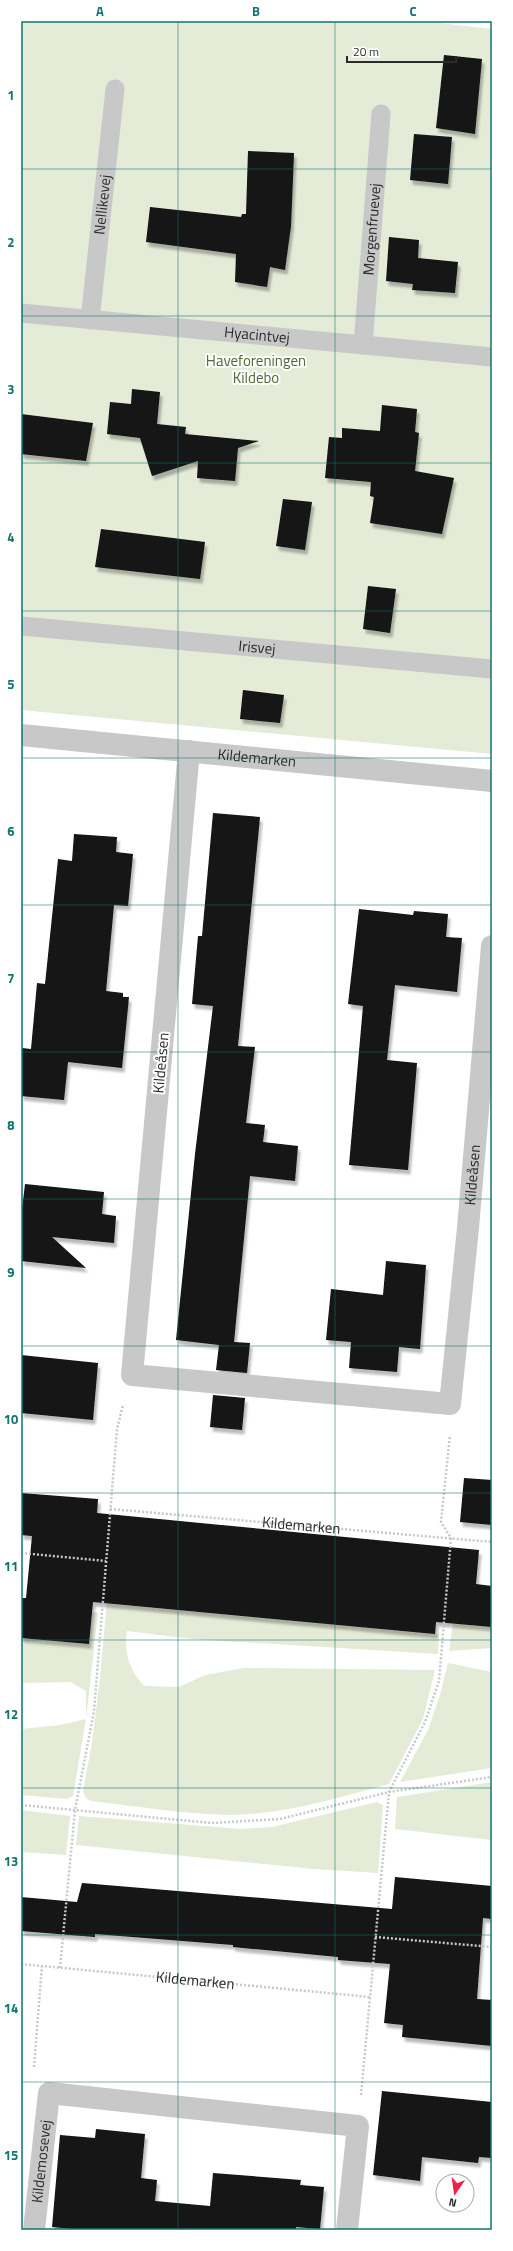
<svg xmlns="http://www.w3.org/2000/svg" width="513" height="2251" viewBox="0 0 513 2251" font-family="'Titillium Web',sans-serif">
<defs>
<filter id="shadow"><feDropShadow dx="2.5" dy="4.5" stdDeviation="1" flood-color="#0004"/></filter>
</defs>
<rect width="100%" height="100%" fill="#fff"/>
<g fill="#e4ebd7">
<path d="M 21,21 L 421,21 L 492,29 L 492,754 L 21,710 Z"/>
<path d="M 110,1567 L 111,1604 L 439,1634 L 438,1654 L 192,1639 L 127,1631 C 123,1653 130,1670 144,1686 L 179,1687 L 205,1675 L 244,1668 L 435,1670 L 423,1719 L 389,1784 C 337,1798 282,1815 228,1815 C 182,1814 136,1806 91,1801 L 86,1798 L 83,1791 L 92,1743 L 100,1678 Z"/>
<path d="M 92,1612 L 98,1613 L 86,1719 L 73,1796 L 67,1799 L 21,1795 L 21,1729 L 61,1725 L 86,1719 L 86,1691 L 71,1682 L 21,1683 L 23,1638 L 89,1644 Z"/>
<path d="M 453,1623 L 492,1627 L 492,1648 L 449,1651 Z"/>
<path d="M 448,1663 L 492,1672 L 492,1768 L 400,1782 L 428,1730 L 440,1695 Z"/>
<path d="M 492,1782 L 492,1840 L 395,1829 L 397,1797 Z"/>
<path d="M 377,1802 L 383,1805 L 378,1873 L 314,1869 L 76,1845 L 79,1816 L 241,1829 L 272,1827 Z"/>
<path d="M 21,1810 L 70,1816 L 66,1855 L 21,1852 Z"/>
</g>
<g fill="#121212" filter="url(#shadow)">
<path d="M 444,55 L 482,59 L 475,134 L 436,128 Z"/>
<path d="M 414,134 L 452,137 L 448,184 L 410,180 Z"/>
<path d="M 248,151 L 294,153 L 291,226 L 285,270 L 270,267 L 267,287 L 235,282 L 236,254 L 146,242 L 150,207 L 241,217 L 242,214 L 246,214 Z"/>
<path d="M 389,237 L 419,240 L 418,258 L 458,262 L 455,293 L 412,290 L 413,284 L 386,281 Z"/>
<path d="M 132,389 L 160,392 L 157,424 L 186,427 L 185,434 L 259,441 L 238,448 L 235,481 L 197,478 L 198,461 L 152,476 L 140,438 L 107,434 L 110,402 L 131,404 Z"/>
<path d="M 382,405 L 417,409 L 415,432 L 419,433 L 415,471 L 454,478 L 442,534 L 370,523 L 374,497 L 370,496 L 371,482 L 325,478 L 329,437 L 342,438 L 342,428 L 380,431 Z"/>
<path d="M 21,414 L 93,423 L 86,461 L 21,454 Z"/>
<path d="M 283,499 L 312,502 L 305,550 L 276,546 Z"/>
<path d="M 101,529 L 205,542 L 200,579 L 95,567 Z"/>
<path d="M 368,586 L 396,589 L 390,633 L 363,629 Z"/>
<path d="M 243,690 L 284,695 L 280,723 L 240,719 Z"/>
<path d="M 213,813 L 260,817 L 238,1046 L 255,1047 L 246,1123 L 265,1125 L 263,1142 L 298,1146 L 295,1181 L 250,1176 L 234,1342 L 250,1343 L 247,1373 L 216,1370 L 219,1345 L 176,1340 L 195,1154 L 213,1006 L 192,1004 L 198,936 L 202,936 Z"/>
<path d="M 74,834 L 117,837 L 116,852 L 133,854 L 128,906 L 114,905 L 106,991 L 123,993 L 123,997 L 129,997 L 122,1068 L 68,1062 L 64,1100 L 21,1096 L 22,1048 L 31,1049 L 37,983 L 45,984 L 58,859 L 72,861 Z"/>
<path d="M 359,909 L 413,915 L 414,911 L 448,914 L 446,937 L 462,938 L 457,992 L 395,985 L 387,1060 L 417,1063 L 408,1170 L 349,1165 L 363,1006 L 348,1004 Z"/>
<path d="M 25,1184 L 104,1192 L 102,1214 L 116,1216 L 114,1243 L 52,1237 L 86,1268 L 21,1261 L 21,1208 L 22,1209 Z"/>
<path d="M 386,1261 L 426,1265 L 420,1349 L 399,1347 L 397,1372 L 349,1368 L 351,1342 L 326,1340 L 331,1289 L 383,1295 Z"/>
<path d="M 21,1355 L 98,1363 L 93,1420 L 21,1413 Z"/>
<path d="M 213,1395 L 245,1398 L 242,1430 L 210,1427 Z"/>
<path d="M 464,1478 L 492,1480 L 492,1525 L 460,1522 Z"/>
<path d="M 21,1493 L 98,1499 L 97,1513 L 479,1550 L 476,1584 L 492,1586 L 492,1627 L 436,1622 L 435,1634 L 93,1602 L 89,1644 L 21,1638 L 21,1598 L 26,1598 L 32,1536 L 21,1535 Z"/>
<path d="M 395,1877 L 492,1886 L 492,1919 L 483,1918 L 477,1999 L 492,2000 L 492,2046 L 402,2037 L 403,2025 L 384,2023 L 390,1964 L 338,1960 L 338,1957 L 233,1947 L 233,1945 L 95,1934 L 95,1937 L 21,1931 L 21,1897 L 77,1902 L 82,1883 L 392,1909 Z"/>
<path d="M 382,2091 L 492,2102 L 492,2158 L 479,2157 L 478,2163 L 422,2157 L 420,2181 L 373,2175 Z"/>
<path d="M 96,2129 L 145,2134 L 141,2178 L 157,2180 L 155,2201 L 210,2206 L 213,2173 L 301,2180 L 300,2185 L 324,2187 L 320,2229 L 296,2227 L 296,2230 L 82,2230 L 52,2227 L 60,2135 L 95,2138 Z"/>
</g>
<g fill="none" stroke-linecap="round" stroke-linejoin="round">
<g stroke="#c8c8c8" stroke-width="2.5" stroke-dasharray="2 2" stroke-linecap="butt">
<path id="s1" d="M 110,1509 L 492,1542"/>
<path d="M 21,1553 L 106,1561"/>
<path d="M 21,1805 L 212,1823 L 280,1819 L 389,1792 L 492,1777"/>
<path d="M 375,1937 L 492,1947"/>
<path id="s2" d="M 21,1964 L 370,1997"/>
<path d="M 60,1968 L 75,1810 L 94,1711 L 117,1429 L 123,1405"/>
<path d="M 34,2067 L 42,1966"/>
<path d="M 361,2095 L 389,1792 L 425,1722 L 439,1681 L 451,1538 L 441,1522 L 450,1435"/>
</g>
<g stroke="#c8c8c8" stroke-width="19">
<path id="s3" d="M 21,313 L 492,357"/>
<path id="s4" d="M 90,320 L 115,89"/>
<path id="s5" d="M 363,345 L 381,114"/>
<path id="s6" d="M 21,626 L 492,669"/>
</g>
<g stroke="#c8c8c8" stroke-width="22">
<path id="s7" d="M 21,735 L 492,781"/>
<path id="s8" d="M 189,751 L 132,1375 L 450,1404 L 468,1228 L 492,946"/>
<path id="s9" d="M 34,2230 L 49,2093 L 358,2126 L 347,2230"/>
</g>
</g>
<path fill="none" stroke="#0f766e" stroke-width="1" stroke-opacity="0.55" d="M 178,21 L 178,2230M 335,21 L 335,2230M 21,169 L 492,169M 21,316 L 492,316M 21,463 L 492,463M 21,611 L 492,611M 21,758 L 492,758M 21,905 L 492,905M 21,1052 L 492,1052M 21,1199 L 492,1199M 21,1346 L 492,1346M 21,1493 L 492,1493M 21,1640 L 492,1640M 21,1788 L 492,1788M 21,1935 L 492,1935M 21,2082 L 492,2082"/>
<g text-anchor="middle" stroke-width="4" stroke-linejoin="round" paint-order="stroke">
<g font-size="15" fill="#2b2b2b" stroke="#fff">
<text dy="5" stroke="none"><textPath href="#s4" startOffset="116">Nellikevej</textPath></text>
<text dy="5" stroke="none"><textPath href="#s5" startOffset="116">Morgenfruevej</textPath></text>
<text dy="5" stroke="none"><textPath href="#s3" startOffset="237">Hyacintvej</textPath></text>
<text dy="5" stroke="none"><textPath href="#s6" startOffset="237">Irisvej</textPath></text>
<text dy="5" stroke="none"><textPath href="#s7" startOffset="237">Kildemarken</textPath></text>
<text transform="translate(161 1063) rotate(-85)" y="5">Kildeåsen</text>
<text dy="5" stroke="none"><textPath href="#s8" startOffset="1176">Kildeåsen</textPath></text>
<text dy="5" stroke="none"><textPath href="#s1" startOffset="192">Kildemarken</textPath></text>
<text dy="5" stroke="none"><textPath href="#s2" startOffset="175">Kildemarken</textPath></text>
<text dy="5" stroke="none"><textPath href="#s9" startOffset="69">Kildemosevej</textPath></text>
</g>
<g font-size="15" fill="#556937" stroke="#fff">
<text x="256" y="366">Haveforeningen<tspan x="256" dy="17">Kildebo</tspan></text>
</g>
</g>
<rect width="513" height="2251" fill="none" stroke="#ffffff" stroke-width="44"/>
<g transform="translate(455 2193) rotate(193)"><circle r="19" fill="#ffffff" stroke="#aaaaaa"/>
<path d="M0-3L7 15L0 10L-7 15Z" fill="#ef214a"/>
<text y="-6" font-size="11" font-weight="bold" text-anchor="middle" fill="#2b2b2b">N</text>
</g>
<path d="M347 56v6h109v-6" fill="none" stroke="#2b2b2b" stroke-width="2"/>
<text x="353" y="56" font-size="12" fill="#2b2b2b" stroke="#ffffff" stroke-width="3" paint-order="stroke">20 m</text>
<rect x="22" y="22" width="469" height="2207" fill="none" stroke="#0f766e" stroke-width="1.5"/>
<g font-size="13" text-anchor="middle" font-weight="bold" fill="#0f766e">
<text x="100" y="16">A</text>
<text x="256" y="16">B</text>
<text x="413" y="16">C</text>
<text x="11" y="100">1</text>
<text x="11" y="247">2</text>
<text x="11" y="394">3</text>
<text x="11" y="542">4</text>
<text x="11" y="689">5</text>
<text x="11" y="836">6</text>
<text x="11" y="983">7</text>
<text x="11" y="1130">8</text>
<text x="11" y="1277">9</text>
<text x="11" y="1424">10</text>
<text x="11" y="1571">11</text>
<text x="11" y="1719">12</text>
<text x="11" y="1866">13</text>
<text x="11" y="2013">14</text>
<text x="11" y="2160">15</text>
</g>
</svg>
